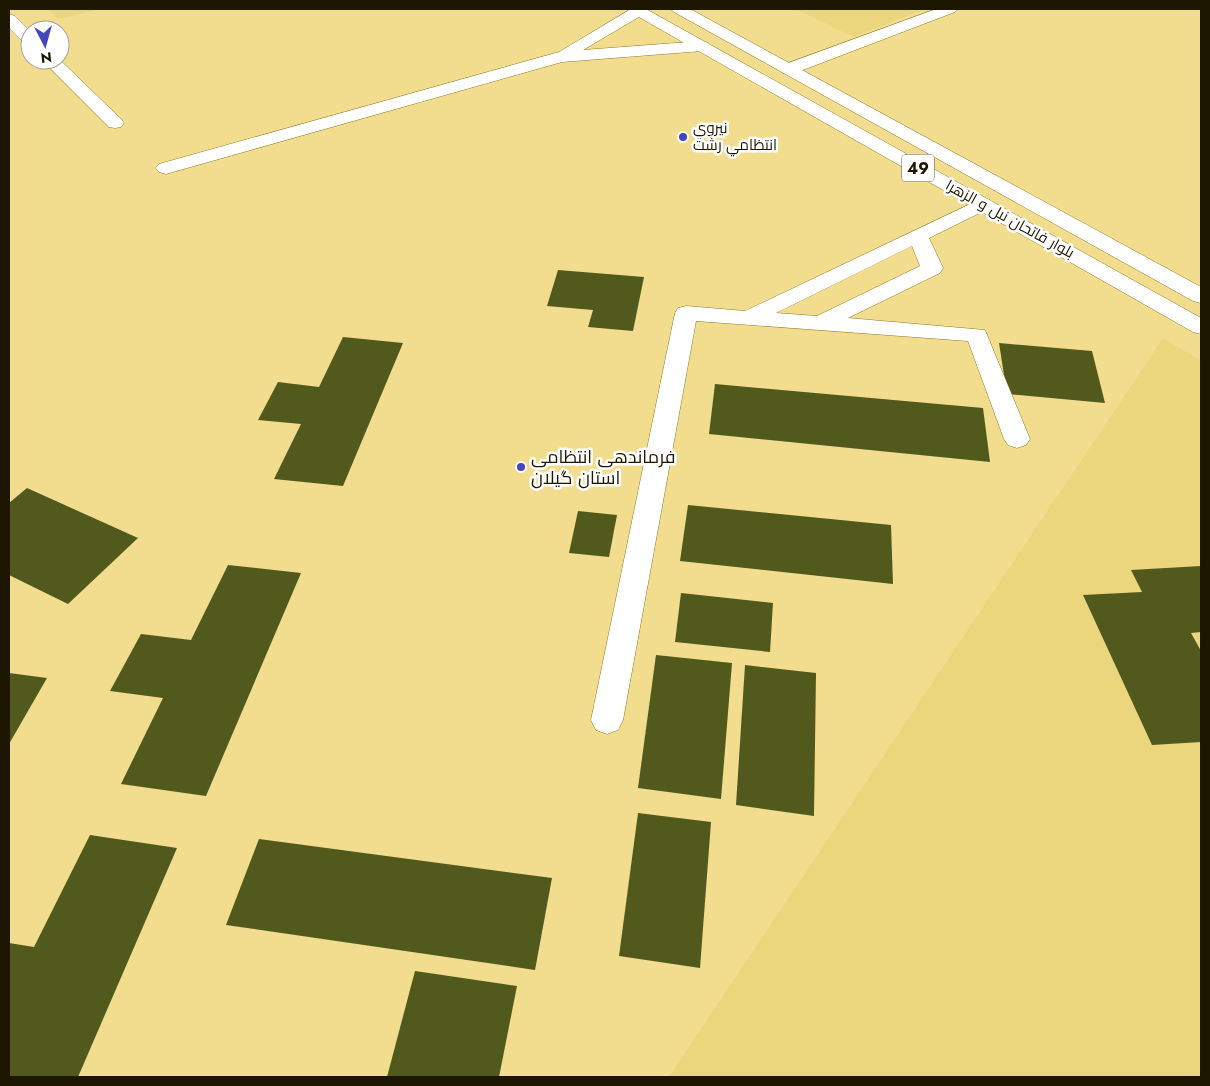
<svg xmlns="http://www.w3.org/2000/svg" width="1210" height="1086" viewBox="0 0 1210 1086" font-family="Jost,Cairo,sans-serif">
<rect width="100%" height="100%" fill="#f1dd8d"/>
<g fill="#ecd67d">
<path d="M 49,9 L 101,9 L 58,19 Z"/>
<path d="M 796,9 L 925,9 L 853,37 Z"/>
<path d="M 1163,338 L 1201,361 L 1201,1077 L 669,1077 Z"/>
</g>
<g fill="#51591d">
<path d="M 558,270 L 644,277 L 633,331 L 588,327 L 593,310 L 547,306 Z"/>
<path d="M 343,337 L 403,343 L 343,486 L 274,479 L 301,424 L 258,420 L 278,382 L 319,387 Z"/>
<path d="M 999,343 L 1092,351 L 1105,403 L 1007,394 Z"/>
<path d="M 715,384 L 983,408 L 990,462 L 709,434 Z"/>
<path d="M 27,488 L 138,538 L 68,604 L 9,575 L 9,503 Z"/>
<path d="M 688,505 L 891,525 L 893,584 L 680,561 Z"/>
<path d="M 578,511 L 617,515 L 609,557 L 569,553 Z"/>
<path d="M 228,565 L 301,573 L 206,796 L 121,784 L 163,698 L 110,691 L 141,634 L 191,640 Z"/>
<path d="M 1201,566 L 1201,632 L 1191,633 L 1201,651 L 1201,742 L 1152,745 L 1083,595 L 1142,592 L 1131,570 Z"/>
<path d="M 681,593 L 773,603 L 770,652 L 675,642 Z"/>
<path d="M 656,655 L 732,663 L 721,799 L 638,788 Z"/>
<path d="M 745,665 L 816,673 L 814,816 L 736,805 Z"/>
<path d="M 9,673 L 47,678 L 9,744 Z"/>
<path d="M 638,813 L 711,822 L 700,968 L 619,956 Z"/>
<path d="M 90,835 L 177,848 L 78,1077 L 9,1077 L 9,943 L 34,947 Z"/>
<path d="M 259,839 L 552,878 L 535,970 L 226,925 Z"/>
<path d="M 415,971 L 517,986 L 499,1077 L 387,1077 Z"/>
</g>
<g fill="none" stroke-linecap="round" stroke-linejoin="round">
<defs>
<g id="minor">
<path d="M 631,9 L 644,9 L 646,11 L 644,14 L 583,50 L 702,41 L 708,43 L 710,46 L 708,49 L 702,51 L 562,62 L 173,172 L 166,174 L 159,172 L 156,168 L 159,164 L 559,52 Z"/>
<path d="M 936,9 L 958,9 L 955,12 L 795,73 L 783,73 L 781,69 L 783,65 Z"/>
<path d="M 9,14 L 15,16 L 30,31 L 30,45 L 24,43 L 9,28 Z"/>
<path d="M 42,60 L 60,60 L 121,119 L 124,123 L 121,127 L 115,128 L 109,127 Z"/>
<path d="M 983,198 L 990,200 L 993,204 L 990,208 L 929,238 L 943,268 L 940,273 L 848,318 L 985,330 L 1030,439 L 1026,445 L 1017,448 L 1008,445 L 1004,439 L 968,341 L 696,321 L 623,720 L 618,730 L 607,734 L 596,730 L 591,720 L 675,313 L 678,308 L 686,306 L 745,311 ZM 912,246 L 920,266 L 817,316 L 776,313 Z"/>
</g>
<g id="highway">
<path d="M 627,9 L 646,9 L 1201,318 L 1201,334 L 1193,332 L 630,12 Z"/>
<path d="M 671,9 L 690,9 L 1201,287 L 1201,303 L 1193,301 L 674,12 Z"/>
</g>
</defs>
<use href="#minor" stroke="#8e7b29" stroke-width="1"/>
<use href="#highway" stroke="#8e7b29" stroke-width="1"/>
<use href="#minor" fill="#fff" fill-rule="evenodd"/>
<use href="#highway" fill="#fff" fill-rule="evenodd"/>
</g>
<g fill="#4447bc" stroke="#fefefe" stroke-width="2">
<circle cx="683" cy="137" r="5"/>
<circle cx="521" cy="467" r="5"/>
</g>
<g text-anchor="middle" stroke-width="5" stroke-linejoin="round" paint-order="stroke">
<g font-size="15" fill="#1d1701" stroke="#fefefe" text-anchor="start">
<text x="693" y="133">نيروي<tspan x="693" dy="17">انتظامي رشت</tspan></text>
</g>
<g font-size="15" fill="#1d1701" stroke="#fefefe">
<text transform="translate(1010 219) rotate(29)" y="5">بلوار فاتحان نبل و الزهرا</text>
</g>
<rect fill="#fefefe" stroke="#605c4d" stroke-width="1" x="902" y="154.5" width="32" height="27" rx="4"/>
<g font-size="16" font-weight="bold" fill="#1d1701">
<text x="918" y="174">49</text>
</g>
<g font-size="18" fill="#1d1701" stroke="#fefefe" text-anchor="start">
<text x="531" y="463">فرماندهی انتظامی<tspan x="531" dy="21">استان گیلان</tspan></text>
</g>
</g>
<rect width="1210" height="1086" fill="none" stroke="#1d1701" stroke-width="20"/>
<g transform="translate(45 45) rotate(174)"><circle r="24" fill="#fefefe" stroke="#a4a299"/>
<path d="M0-4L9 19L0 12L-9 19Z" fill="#4447bc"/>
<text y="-8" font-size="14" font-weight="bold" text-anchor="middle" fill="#1d1701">N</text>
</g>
</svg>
